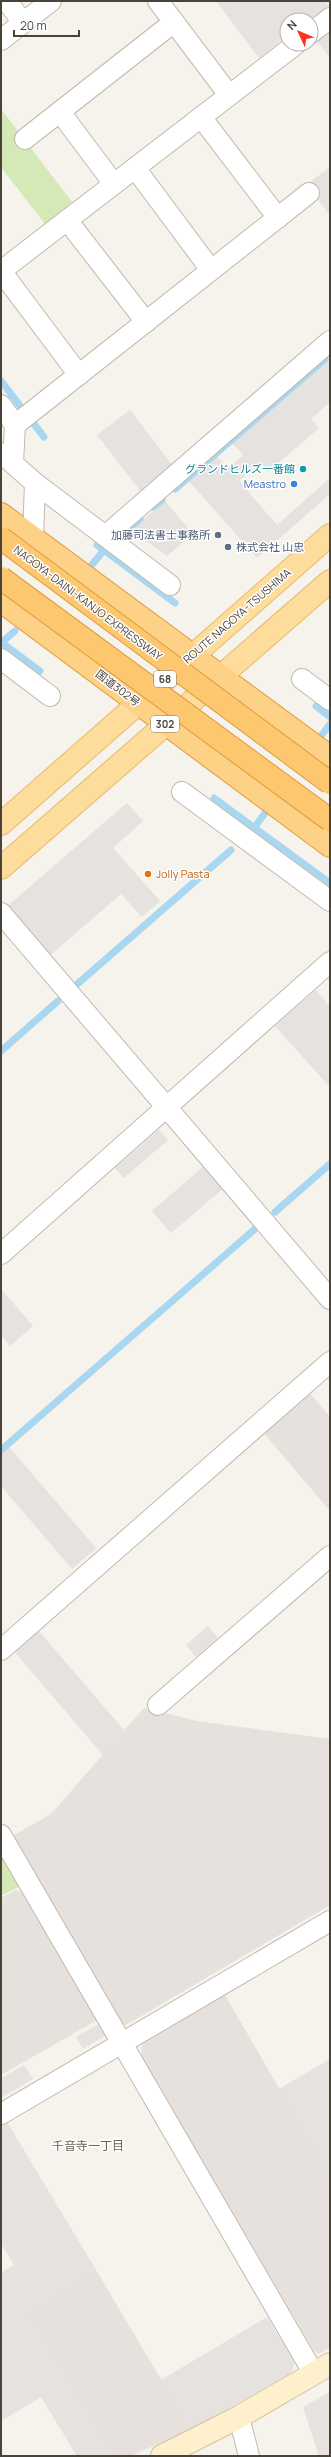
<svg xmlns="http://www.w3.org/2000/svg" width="331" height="2457" viewBox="0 0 331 2457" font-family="Manrope,'Noto Sans JP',sans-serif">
<rect width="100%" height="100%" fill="#f6f2ec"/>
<g fill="#e6e1dd">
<path d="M 308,1391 L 330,1417 L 330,1511 L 262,1431 Z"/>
<path d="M 144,1708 L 197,1721 L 330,1739 L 330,1905 L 126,2025 L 113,2022 L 9,1838 L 51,1814 Z"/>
<path d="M 16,1890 L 25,1893 L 99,2019 L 1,2075 L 1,1898 Z"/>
<path d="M 225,1995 L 330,2176 L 330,2347 L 319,2354 L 314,2351 L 141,2056 L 142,2044 Z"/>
<path d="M 96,2270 L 191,2430 L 130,2456 L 113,2456 L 27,2312 Z"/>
</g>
<g fill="#d4e9b5">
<path d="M 1,109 L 72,202 L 45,224 L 1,167 Z"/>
<path d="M 1,1851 L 21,1886 L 1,1896 Z"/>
</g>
<g fill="#e5e2e0">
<path d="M 216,1 L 325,1 L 329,5 L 309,20 L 287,20 L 287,36 L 259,58 Z"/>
<path d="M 330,26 L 330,58 L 315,38 Z"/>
<path d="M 330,167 L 330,215 L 306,185 Z"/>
<path d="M 330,357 L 330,402 L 311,419 L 319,428 L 268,472 L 260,463 L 239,481 L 277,525 L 330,478 L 330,494 L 257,558 L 188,480 L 216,456 L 228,468 L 243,455 L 232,443 Z"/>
<path d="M 130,410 L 173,466 L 142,493 L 97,435 Z"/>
<path d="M 165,501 L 193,534 L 167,556 L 131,530 Z"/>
<path d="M 127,803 L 143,821 L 113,848 L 160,901 L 142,917 L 121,894 L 48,957 L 5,908 Z"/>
<path d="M 316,990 L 330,1007 L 330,1083 L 328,1085 L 275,1026 Z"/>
<path d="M 159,1130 L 168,1140 L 124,1178 L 115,1168 Z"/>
<path d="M 205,1165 L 225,1187 L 171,1233 L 152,1211 Z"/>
<path d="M 1,1289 L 33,1326 L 10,1346 L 1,1335 Z"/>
<path d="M 9,1447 L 96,1548 L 72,1569 L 1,1486 L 1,1454 Z"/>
<path d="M 208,1626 L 218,1638 L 196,1657 L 186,1645 Z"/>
<path d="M 37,1629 L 124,1730 L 103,1755 L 13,1650 Z"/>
<path d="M 99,2024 L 106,2035 L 83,2049 L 76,2037 Z"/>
<path d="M 330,2059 L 330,2176 L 279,2089 Z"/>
<path d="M 24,2065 L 33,2079 L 1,2098 L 1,2078 Z"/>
<path d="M 7,2122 L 96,2270 L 27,2312 L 113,2456 L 77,2456 L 41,2397 L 1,2421 L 1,2273 L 14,2265 L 1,2243 L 1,2126 Z"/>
<path d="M 267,2317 L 295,2363 L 291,2373 L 191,2430 L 161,2380 Z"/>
<path d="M 330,2392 L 330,2456 L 319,2456 L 303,2407 Z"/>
</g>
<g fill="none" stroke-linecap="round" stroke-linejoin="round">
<g stroke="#a9d7f1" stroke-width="7">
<path d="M 1,381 L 44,437"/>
<path d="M 175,489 L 325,359"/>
<path d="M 153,507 L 162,500"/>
<path d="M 131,527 L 140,519"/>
<path d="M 97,545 L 175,603"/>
<path d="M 91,566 L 104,550"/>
<path d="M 1,642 L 40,671"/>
<path d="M 2,642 L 15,631"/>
<path d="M 316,706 L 330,717"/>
<path d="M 321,736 L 330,724"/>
<path d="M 214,798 L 330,883"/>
<path d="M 254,828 L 268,809"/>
<path d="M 75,986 L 231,850"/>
<path d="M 1,1051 L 58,1001"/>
<path d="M 275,1212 L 330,1164"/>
<path d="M 1,1450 L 255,1229"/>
</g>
<defs>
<g id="minor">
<path d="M 7,1 L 23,23"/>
<path d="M 158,1 L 229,95"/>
<path d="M 311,33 L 330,18"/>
<path d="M 1,40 L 51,1"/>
<path d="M 60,112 L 114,184"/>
<path d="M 201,117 L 278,218"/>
<path d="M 25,139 L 174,22"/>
<path d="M 135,168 L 211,270"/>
<path d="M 67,220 L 146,322"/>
<path d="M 1,271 L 296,44"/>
<path d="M 1,271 L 79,375"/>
<path d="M 1,405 L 15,425 L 13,463"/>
<path d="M 15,425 L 309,193"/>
<path d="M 1,453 L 35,483 L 170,585"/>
<path d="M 105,536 L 330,341"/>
<path d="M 33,538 L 35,483"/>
<path d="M 1,659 L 50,696"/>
<path d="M 302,679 L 330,700"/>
<path d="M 182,792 L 330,901"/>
<path d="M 1,913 L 330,1299"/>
<path d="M 1,1254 L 330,962"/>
<path d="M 1,1650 L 330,1362"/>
<path d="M 158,1705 L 330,1556"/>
<path d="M 1,1835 L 314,2374"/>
<path d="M 1,2114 L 330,1921"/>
<path d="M 239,2417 L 249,2456"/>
</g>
<path id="secondary" d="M 162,2456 L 239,2417 L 330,2364"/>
<g id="primary">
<path d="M 1,824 L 330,535"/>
<path d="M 1,868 L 330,581"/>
</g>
<g id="trunk">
<path d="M 1,514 L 330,757"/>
<path d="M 1,601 L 330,846"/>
</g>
</defs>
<use href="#minor" stroke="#c1baae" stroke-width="22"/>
<use href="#secondary" stroke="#d5c39b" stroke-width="24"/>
<use href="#primary" stroke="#e4ba6b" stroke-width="24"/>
<use href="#trunk" stroke="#de9b3d" stroke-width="24"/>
<use href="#minor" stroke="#fff" stroke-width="20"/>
<use href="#secondary" stroke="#fef0cd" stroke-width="22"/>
<use href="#primary" stroke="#fedd9c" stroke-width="22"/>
<use href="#trunk" stroke="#fed286" stroke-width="22"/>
<defs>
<g id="motorway-bridge">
<path d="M 1,538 L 330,783"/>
<path d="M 1,578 L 330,820"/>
</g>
</defs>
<use href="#motorway-bridge" stroke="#de9b3d" stroke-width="24" stroke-linecap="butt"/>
<use href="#motorway-bridge" stroke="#fdc76f" stroke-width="22"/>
</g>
<circle fill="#0f9aa8" stroke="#fff" stroke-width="1.5" cx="303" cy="469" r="4"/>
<circle fill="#3f7fe0" stroke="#fff" stroke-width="1.5" cx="294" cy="484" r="4"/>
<g fill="#5c6f8a" stroke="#fff" stroke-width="1.5">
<circle cx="218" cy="535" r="4"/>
<circle cx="228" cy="547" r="4"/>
</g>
<circle fill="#e8710a" stroke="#fff" stroke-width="1.5" cx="148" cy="874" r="4"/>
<g text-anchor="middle" stroke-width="3" stroke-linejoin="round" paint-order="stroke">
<g fill="#fff" stroke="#807b74" stroke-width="1">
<rect x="154" y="671" width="22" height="16" rx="3"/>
<rect x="151" y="716" width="28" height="16" rx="3"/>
</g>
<g font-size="10" font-weight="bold" fill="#4a4339">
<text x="165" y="683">68</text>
<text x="165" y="728">302</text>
</g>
<g font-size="11" fill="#0d838f" stroke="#fff" text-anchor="end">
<text x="295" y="473">グランドヒルズ一番館</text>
</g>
<g font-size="11" fill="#366cbe" stroke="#fff" text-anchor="end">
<text x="286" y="488">Meastro</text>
</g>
<g font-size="11" fill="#4e5e75" stroke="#fff" text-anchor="end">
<text x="210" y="539">加藤司法書士事務所</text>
<text x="236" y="551" text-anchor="start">株式会社 山忠</text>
</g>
<g font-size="11" fill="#4a4339" stroke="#fff">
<text transform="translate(88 603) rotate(37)" y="4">NAGOYA-DAINI-KANJO EXPRESSWAY</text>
<text transform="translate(237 616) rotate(-41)" y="4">ROUTE NAGOYA-TSUSHIMA</text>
<text transform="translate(118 688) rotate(37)" y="4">国道302号</text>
</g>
<g font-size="11" fill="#c56008" stroke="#fff" text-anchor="start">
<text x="156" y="878">Jolly Pasta</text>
</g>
<g font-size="12" fill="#6d6050" stroke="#fff">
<text x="88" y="2150">千音寺一丁目</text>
</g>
</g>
<rect width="331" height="2457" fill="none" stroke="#4a4339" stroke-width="4"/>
<g transform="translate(299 32) rotate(314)"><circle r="19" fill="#ffffff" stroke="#b7b4b0"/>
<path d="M0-3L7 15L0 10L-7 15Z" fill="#f9351f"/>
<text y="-6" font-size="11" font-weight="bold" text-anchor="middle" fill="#4a4339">N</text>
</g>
<path d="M14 30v6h65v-6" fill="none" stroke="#4a4339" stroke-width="2"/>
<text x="20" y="30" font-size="12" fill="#4a4339" stroke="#ffffff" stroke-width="3" paint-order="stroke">20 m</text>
</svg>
